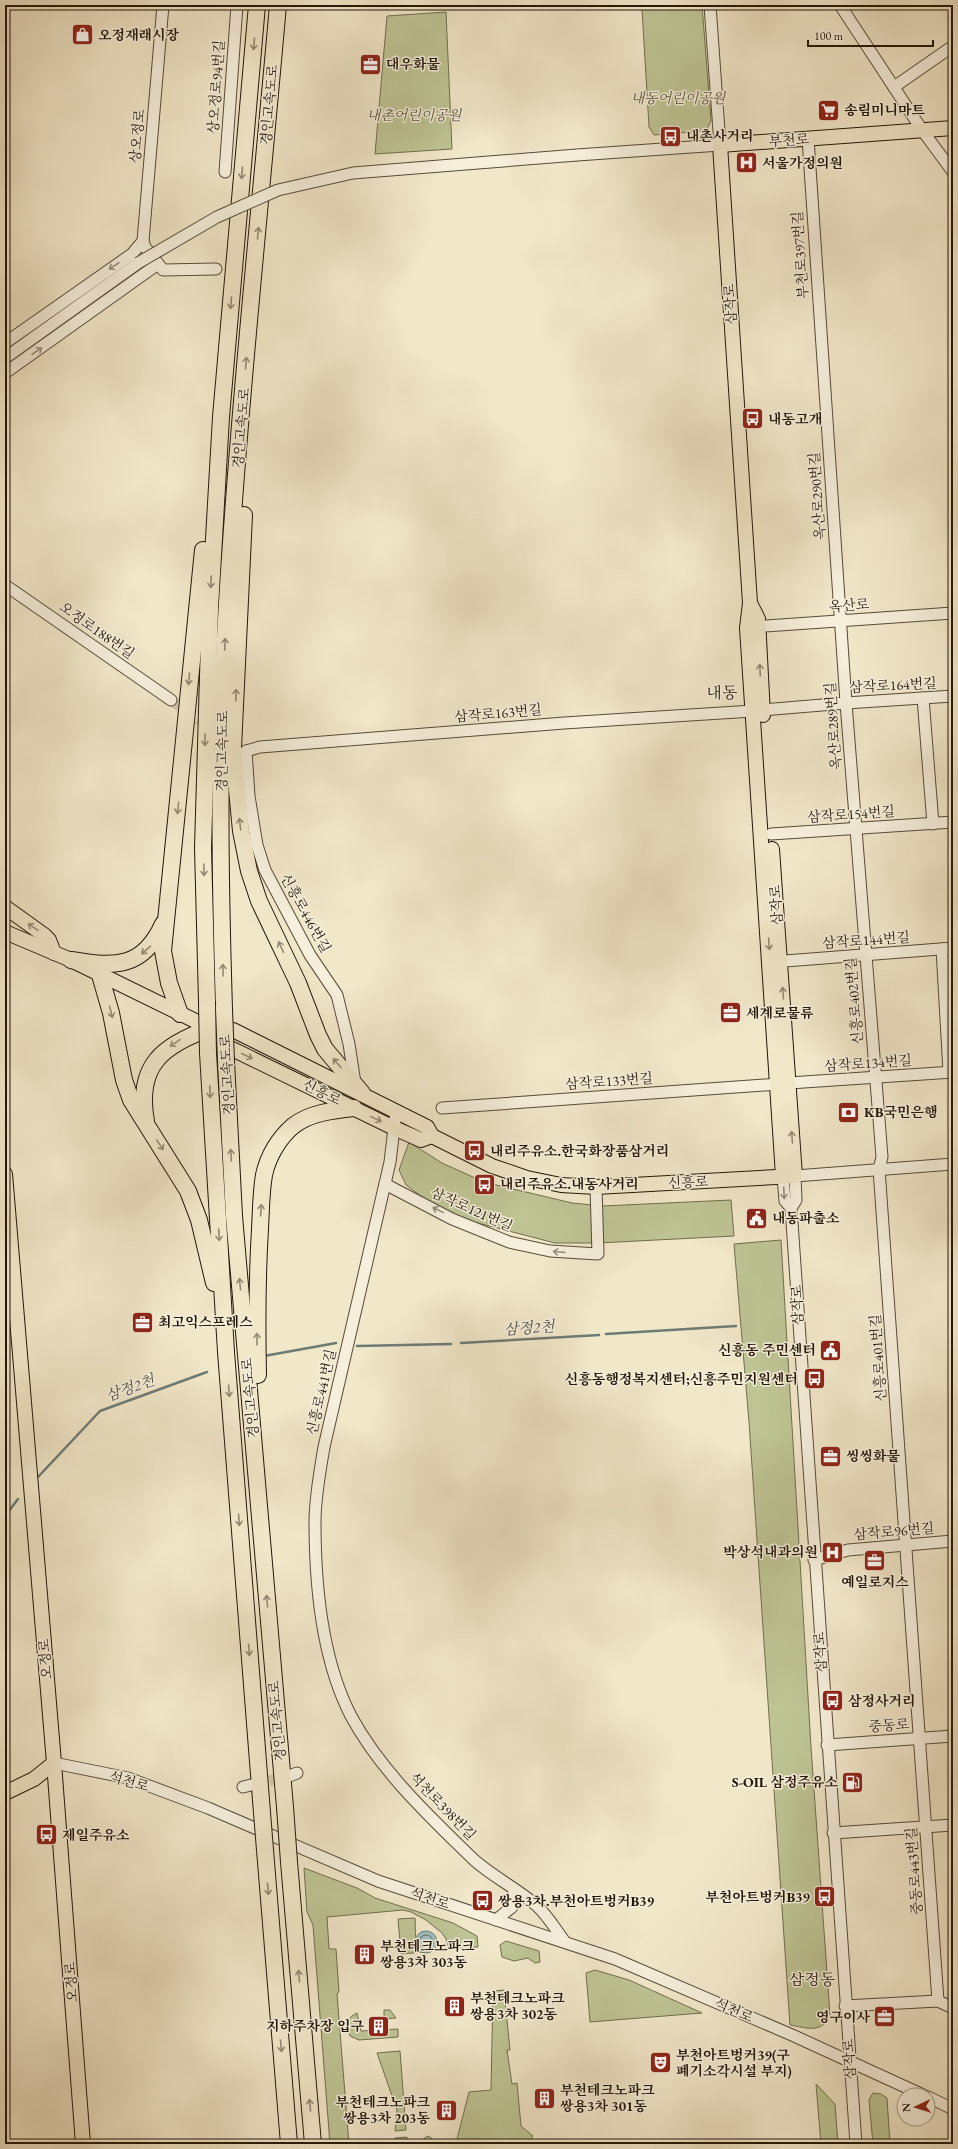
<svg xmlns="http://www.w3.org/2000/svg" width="958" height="2149" viewBox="0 0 958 2149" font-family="'EB Garamond','Noto Serif KR',serif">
<rect width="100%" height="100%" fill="#f1e7c9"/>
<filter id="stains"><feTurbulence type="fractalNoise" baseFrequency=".005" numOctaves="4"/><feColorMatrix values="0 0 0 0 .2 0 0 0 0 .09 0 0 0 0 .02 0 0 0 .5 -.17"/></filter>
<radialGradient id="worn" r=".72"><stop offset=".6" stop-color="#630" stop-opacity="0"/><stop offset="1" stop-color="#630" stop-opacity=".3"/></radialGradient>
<g fill="#bec494" stroke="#706e4e">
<path d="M 646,5 L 702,5 L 711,121 L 706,131 L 654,135 L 649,127 L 642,9 Z"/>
<path d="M 446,12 L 452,149 L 375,154 L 387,16 Z"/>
<path d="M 409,1142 L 442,1163 L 484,1182 L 572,1203 L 603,1206 L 731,1200 L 734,1236 L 598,1243 L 555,1243 L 447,1215 L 406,1185 L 399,1170 Z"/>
<path d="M 781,1240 L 811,1747 L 830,2015 C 822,2034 807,2028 790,2025 L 749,1422 L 734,1244 Z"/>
<path d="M 304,1868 L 357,1888 L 375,1898 L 453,1923 L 477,1936 L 478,1947 L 449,1949 L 446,1939 L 442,1933 L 426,1920 L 411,1912 L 403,1910 L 327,1917 L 329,1949 L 336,1949 L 339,1992 L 337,1994 L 349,2144 L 330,2144 L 313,1925 L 307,1912 Z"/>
<path d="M 415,1918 C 416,1929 413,1945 423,1952 L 401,1954 L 398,1919 Z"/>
<path d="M 506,1941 L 539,1951 L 540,1962 L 535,1963 L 528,1958 L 514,1961 L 502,1957 L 500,1945 Z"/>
<path d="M 595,1970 L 629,1980 L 702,2013 L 590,2022 L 586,1973 Z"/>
<path d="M 504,1990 L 510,2050 L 507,2050 L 512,2084 L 517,2083 L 521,2126 L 533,2136 L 527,2144 L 448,2144 L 456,2143 L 469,2092 L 491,2090 L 493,1991 Z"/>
<path d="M 384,2010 L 390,2010 L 396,2018 L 384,2019 Z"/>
<path d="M 357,2013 L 361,2031 L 398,2029 L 398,2037 L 359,2040 L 350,2036 C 346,2025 346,2018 357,2013 Z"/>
<path d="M 400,2051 L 406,2130 L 395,2131 L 397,2110 L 377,2053 Z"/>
<path d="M 816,2084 L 835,2104 L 838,2144 L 821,2144 Z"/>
<path d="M 873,2093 L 881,2094 L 887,2098 L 890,2144 L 873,2144 L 869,2100 Z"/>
<circle cx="428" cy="2141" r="4.5"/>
<path d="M 407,2137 L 407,2144 L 395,2144 L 395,2138 Z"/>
</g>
<circle fill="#9fbec0" stroke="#6d7b76" cx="426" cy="1942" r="11"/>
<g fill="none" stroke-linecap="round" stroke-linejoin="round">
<circle stroke="#616a64" stroke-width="1" cx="426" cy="1942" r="7"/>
<g stroke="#6d7b76" stroke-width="2.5">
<path d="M 606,1334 L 736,1326"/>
<path d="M 461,1343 L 599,1335"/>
<path d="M 357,1346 L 451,1344"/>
<path d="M 264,1356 L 336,1343"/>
<path d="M 38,1477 L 100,1411 L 207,1372"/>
<path d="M 5,1516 L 18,1499"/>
</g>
<g stroke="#d2c8ac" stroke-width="11" stroke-dasharray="11 5.5" stroke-linecap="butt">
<path d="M 171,700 L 210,727"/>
<path d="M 253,1785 L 288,1776"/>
</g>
<defs>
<g id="minor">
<path d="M 163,5 L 143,241 L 145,247 L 163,270 L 216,269"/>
<path d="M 840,5 L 922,130 L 953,172"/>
<path d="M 894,87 L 953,46"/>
<path d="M 808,138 L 846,703 L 882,1157 L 879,1169 L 938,2001"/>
<path d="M 577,155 L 720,145 L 710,5"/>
<path d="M 225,172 L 237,5"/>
<path d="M 5,343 L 132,254 L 143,241"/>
<path d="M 5,358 L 138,263"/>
<path d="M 5,373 L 158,264"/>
<path d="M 5,585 L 171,700"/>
<path d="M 750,627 L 953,613"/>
<path d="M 923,698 L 933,824"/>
<path d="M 762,710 L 846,703 L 953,696"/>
<path d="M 246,751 L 260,747 L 564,723 L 753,711"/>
<path d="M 246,751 L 249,796 L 257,845 L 265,870 L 310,955 L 337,995 L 349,1044 L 355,1083"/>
<path d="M 771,834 L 953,822"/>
<path d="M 942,949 L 949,1072"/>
<path d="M 772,962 L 953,948"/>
<path d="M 789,1083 L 953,1072"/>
<path d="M 442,1108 L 778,1084"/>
<path d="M 396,1112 L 390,1162 L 324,1447 C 320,1471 315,1497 315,1522 C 315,1584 322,1660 351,1716 C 380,1770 428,1815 472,1858 C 491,1876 517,1888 537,1906 C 548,1916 556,1930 565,1942"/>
<path d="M 783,1176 L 785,1201 L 791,1208"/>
<path d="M 385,1184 L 452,1219 L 509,1242 L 550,1251 L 598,1254 L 596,1187"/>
<path d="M 814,1560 L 848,1550 L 953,1541"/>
<path d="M 827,1745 L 953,1736"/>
<path d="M 54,1763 L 128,1778 L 208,1808 L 378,1881 L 615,1959 L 792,2035 L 923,2095"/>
<path d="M 289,1776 L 297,1773"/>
<path d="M 243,1787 L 251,1785"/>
<path d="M 833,1833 L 953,1825"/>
<path d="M 496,1920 L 512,1907 L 514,1889"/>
<path d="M 845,2006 L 938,2001 L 953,2008"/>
<path d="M 928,2097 L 953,2109"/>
<path d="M 856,2144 L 791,1208 L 796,1200 L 795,1176 L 953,1164"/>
</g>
<g id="major">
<path d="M 750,603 L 758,619 L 763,715"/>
<path d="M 5,907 L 44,935 L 49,940 L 54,953"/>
<path d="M 5,932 L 71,960 L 218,1032 L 228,1047 L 394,1128 L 421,1140 L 432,1136"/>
<path d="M 218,1032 L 233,1030 L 427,1127 L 432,1136 L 492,1166 L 527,1178 L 561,1185 L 596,1187 L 795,1176 L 772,849"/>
<path d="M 5,1174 L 54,1763 L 83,2144"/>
<path d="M 783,1176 L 747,628 L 750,603 L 720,145 L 953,128"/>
<path d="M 5,1793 L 34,1779 L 54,1763"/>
</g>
<g id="highway">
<path d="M 244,515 L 233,748 L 241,831 L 249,871 L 259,901 L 298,983 L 318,1035 L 325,1049 L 362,1093"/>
<path d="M 71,960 C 114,967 143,969 163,924"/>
<path d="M 100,975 L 111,1013 L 124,1080 L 131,1100 L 188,1191 L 199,1220 L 214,1283"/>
<path d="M 207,1002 L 203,848 L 210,608 L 221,417 L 257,5"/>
<path d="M 224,1009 C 220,879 218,750 226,620 C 238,415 260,210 278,5"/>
<path d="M 180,1014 L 169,983 L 163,951 L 203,550"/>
<path d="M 208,1053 L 226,1352 L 261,1800"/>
<path d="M 226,1061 L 234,1216 L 285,1807"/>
<path d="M 146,1121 C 136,1066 162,1045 211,1028"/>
<path d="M 258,1375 C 257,1326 257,1278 260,1229 C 261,1211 261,1192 264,1175 C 268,1156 279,1138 293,1126 C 309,1113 334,1110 354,1108"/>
<path d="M 265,1850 L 289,2144"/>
<path d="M 289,1862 L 313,2144"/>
</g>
</defs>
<use href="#minor" stroke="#564b38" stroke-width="13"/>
<use href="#major" stroke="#231708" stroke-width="16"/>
<use href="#highway" stroke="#231708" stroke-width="18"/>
<use href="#minor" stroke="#f6efdc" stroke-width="11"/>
<use href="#major" stroke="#f1e7c9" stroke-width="14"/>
<use href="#highway" stroke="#f1e7c9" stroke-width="16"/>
<defs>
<path id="minor-bridge" d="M 138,263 L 217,217 L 278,190 L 353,173 L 577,155"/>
<g id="highway-bridge">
<path d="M 207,1002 L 208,1053"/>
<path d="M 224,1009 L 226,1061"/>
<path d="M 261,1800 L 265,1850"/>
<path d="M 285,1807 L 289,1862"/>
</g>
</defs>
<use href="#minor-bridge" stroke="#564b38" stroke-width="13" stroke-linecap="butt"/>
<use href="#highway-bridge" stroke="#231708" stroke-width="18" stroke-linecap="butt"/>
<use href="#minor-bridge" stroke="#f6efdc" stroke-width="11"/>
<use href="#highway-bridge" stroke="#f1e7c9" stroke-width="16"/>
</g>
<defs><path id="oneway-shaft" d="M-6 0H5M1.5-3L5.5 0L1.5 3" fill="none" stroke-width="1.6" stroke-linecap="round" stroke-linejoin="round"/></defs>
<g stroke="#948972">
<use href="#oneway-shaft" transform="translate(254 44) rotate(95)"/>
<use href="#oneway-shaft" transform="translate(242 173) rotate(95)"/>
<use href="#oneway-shaft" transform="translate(258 233) rotate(-85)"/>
<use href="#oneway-shaft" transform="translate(231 303) rotate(95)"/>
<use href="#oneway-shaft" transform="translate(246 363) rotate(-85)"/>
<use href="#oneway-shaft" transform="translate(211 582) rotate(93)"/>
<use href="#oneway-shaft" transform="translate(225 644) rotate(-88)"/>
<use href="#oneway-shaft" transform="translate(760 670) rotate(-93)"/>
<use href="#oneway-shaft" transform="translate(189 679) rotate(95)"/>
<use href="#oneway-shaft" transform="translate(236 695) rotate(-88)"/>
<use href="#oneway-shaft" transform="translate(205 740) rotate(91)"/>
<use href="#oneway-shaft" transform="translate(178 808) rotate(96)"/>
<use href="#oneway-shaft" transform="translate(240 824) rotate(-97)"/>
<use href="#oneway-shaft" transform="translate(204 870) rotate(88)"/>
<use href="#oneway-shaft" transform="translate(33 927) rotate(-146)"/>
<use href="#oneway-shaft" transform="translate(769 944) rotate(86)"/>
<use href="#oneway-shaft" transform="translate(281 947) rotate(-115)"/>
<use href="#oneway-shaft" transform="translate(146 950) rotate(139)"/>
<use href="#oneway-shaft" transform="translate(223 970) rotate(-91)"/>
<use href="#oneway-shaft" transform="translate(783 993) rotate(-94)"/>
<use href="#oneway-shaft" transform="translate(111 1012) rotate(76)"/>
<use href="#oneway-shaft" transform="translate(175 1043) rotate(146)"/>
<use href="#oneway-shaft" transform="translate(247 1056) rotate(26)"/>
<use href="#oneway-shaft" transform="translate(337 1063) rotate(-131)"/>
<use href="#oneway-shaft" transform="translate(210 1092) rotate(87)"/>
<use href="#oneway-shaft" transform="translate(376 1119) rotate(26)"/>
<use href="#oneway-shaft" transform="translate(792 1137) rotate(-94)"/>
<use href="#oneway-shaft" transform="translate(160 1145) rotate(56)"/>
<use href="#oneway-shaft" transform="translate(231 1155) rotate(-93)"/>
<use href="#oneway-shaft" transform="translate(261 1210) rotate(-86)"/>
<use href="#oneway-shaft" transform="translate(219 1235) rotate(87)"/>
<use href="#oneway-shaft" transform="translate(240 1284) rotate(-95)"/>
<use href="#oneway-shaft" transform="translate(257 1339) rotate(-90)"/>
<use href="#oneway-shaft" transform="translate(229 1391) rotate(86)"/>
<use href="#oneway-shaft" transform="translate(239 1520) rotate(86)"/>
<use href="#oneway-shaft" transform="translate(267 1601) rotate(-95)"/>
<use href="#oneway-shaft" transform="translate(249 1650) rotate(86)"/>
<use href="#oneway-shaft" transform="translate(268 1889) rotate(85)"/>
<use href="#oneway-shaft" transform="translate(299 1976) rotate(-95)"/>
<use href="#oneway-shaft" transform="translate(281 2046) rotate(85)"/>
<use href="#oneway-shaft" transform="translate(310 2105) rotate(-95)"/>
</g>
<g stroke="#978e7d">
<use href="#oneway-shaft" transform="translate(114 266) rotate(146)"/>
<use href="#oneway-shaft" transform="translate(37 351) rotate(-34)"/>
<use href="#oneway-shaft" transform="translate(784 1193) rotate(87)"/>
<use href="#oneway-shaft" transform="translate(438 1210) rotate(-154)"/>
<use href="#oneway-shaft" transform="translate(559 1252) rotate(-175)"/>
</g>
<defs>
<symbol id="shop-square" viewBox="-11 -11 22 22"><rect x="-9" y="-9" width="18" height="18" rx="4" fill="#8f2418" stroke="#f6efdc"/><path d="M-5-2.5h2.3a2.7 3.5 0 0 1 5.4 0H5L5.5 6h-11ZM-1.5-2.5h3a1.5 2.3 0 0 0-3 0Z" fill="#fff"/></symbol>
<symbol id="office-square" viewBox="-11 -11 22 22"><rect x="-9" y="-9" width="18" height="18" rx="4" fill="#8f2418" stroke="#f6efdc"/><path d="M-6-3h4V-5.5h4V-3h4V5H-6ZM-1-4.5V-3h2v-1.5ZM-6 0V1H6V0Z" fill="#fff"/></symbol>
<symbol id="supermarket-square" viewBox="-11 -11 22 22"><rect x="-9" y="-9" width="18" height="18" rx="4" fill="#8f2418" stroke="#f6efdc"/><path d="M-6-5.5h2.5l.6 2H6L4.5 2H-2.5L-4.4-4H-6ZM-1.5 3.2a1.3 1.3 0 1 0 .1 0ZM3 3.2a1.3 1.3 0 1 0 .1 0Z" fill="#fff"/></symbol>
<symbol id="bus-square" viewBox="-11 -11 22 22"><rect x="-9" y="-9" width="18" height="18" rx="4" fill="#8f2418" stroke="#f6efdc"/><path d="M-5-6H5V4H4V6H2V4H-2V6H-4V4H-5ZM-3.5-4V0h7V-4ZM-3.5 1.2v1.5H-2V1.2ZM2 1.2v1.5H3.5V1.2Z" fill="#fff"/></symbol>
<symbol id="hospital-square" viewBox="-11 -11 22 22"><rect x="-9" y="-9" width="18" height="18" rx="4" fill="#8f2418" stroke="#f6efdc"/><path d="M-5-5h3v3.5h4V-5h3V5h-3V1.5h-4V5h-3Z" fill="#fff"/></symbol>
<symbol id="bank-square" viewBox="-11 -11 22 22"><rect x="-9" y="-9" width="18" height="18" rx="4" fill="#8f2418" stroke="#f6efdc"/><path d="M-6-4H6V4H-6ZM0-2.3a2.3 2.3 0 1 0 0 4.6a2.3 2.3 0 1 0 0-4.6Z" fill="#fff"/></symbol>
<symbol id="civic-square" viewBox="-11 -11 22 22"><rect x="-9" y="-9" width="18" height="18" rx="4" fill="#8f2418" stroke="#f6efdc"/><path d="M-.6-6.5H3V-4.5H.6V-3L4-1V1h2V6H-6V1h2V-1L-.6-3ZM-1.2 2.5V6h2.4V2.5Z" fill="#fff"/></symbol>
<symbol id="fuel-square" viewBox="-11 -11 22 22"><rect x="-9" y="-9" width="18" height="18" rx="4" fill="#8f2418" stroke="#f6efdc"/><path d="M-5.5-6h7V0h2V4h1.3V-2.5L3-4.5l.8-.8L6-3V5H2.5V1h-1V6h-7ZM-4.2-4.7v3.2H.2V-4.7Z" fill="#fff"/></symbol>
<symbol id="building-square" viewBox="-11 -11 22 22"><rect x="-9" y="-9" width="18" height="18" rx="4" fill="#8f2418" stroke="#f6efdc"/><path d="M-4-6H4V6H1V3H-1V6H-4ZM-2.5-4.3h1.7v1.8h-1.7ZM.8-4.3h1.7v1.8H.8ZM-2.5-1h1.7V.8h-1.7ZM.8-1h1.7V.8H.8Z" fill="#fff"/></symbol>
<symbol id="theatre-square" viewBox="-11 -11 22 22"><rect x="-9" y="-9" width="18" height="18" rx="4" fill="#8f2418" stroke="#f6efdc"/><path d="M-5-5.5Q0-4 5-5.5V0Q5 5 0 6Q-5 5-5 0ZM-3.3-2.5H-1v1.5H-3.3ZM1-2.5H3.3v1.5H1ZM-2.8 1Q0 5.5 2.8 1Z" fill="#fff"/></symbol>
</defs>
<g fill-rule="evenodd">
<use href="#shop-square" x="70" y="22" width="25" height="25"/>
<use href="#office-square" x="358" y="52" width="25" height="25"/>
<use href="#supermarket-square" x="816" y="98" width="25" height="25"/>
<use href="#bus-square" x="658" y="124" width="25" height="25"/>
<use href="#hospital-square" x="734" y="150" width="25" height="25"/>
<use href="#bus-square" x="740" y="406" width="25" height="25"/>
<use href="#office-square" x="718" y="1000" width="25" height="25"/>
<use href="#bank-square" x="836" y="1100" width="25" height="25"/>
<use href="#bus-square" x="462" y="1138" width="25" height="25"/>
<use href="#bus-square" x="472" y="1172" width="25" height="25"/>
<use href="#civic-square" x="744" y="1206" width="25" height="25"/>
<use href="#office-square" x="130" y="1310" width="25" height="25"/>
<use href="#civic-square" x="818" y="1338" width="25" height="25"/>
<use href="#bus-square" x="802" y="1366" width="25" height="25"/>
<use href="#office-square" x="818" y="1444" width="25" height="25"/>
<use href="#hospital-square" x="820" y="1540" width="25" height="25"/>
<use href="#office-square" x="862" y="1548" width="25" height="25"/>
<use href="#bus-square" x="820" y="1688" width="25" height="25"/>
<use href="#fuel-square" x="840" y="1770" width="25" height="25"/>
<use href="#bus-square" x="34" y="1822" width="25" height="25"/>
<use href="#bus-square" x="812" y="1884" width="25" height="25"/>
<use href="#bus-square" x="470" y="1888" width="25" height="25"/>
<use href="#building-square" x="352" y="1942" width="25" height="25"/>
<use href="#building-square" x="442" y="1994" width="25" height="25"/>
<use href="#office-square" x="872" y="2004" width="25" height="25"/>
<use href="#building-square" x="366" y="2014" width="25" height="25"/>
<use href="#theatre-square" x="648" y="2050" width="25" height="25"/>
<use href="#building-square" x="532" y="2086" width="25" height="25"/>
<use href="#building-square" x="434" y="2098" width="25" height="25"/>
</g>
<g text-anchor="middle" stroke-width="3" stroke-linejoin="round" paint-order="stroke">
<g font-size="14" font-weight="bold" fill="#231708" stroke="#f6efdc" text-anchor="start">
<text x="98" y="40">오정재래시장</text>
<text x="386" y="69">대우화물</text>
<text x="844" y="115">송림미니마트</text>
<text x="686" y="141">내촌사거리</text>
<text x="762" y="168">서울가정의원</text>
<text x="768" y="424">내동고개</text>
<text x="746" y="1018">세계로물류</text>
<text x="864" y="1117">KB국민은행</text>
<text x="490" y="1156">내리주유소.한국화장품삼거리</text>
<text x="500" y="1189">내리주유소.내동사거리</text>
<text x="772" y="1223">내동파출소</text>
<text x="158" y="1327">최고익스프레스</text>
<text x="816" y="1355" text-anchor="end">신흥동 주민센터</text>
<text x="798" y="1384" text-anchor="end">신흥동행정복지센터;신흥주민지원센터</text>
<text x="846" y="1461">씽씽화물</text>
<text x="818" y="1557" text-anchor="end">박상석내과의원</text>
<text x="875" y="1587" text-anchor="middle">예일로지스</text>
<text x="848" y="1706">삼정사거리</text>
<text x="838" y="1787" text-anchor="end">S-OIL 삼정주유소</text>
<text x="62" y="1840">제일주유소</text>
<text x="810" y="1902" text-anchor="end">부천아트벙커B39</text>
<text x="498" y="1906">쌍용3차.부천아트벙커B39</text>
<text x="380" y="1951">부천테크노파크<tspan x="380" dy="16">쌍용3차 303동</tspan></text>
<text x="470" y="2003">부천테크노파크<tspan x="470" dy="16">쌍용3차 302동</tspan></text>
<text x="870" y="2022" text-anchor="end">영구이사</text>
<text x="364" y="2031" text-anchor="end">지하주차장 입구</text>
<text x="676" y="2060">부천아트벙커39(구<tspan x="676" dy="16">폐기소각시설 부지)</tspan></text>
<text x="560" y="2095">부천테크노파크<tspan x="560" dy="16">쌍용3차 301동</tspan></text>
<text x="430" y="2107" text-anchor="end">부천테크노파크<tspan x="430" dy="16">쌍용3차 203동</tspan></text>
</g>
<g font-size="14" fill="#231708" stroke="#f6efdc">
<text transform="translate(216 87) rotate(-86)" y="5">상오정로94번길</text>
<text transform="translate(269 105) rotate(-85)" y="5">경인고속도로</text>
<text transform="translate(137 136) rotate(-85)" y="5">상오정로</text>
<text transform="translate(789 140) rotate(-4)" y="5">부천로</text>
<text transform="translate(800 255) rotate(-94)" y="5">부천로397번길</text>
<text transform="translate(730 304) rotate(-94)" y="5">삼작로</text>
<text transform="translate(241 428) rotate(-85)" y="5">경인고속도로</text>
<text transform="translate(817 496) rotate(-94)" y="5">옥산로290번길</text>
<text transform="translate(849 605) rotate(-4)" y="5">옥산로</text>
<text transform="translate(97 630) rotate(35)" y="5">오정로188번길</text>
<text transform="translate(893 685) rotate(-3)" y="5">삼작로164번길</text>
<text transform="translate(498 713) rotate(-5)" y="5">삼작로163번길</text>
<text transform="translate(833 726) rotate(-94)" y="5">옥산로289번길</text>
<text transform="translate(222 751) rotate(-89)" y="5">경인고속도로</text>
<text transform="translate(851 814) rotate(-4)" y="5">삼작로154번길</text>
<text transform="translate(776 905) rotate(-94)" y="5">삼작로</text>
<text transform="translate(306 913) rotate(61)" y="5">신흥로446번길</text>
<text transform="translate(866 940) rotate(-4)" y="5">삼작로144번길</text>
<text transform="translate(854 1001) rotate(-95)" y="5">신흥로402번길</text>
<text transform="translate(868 1063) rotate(-4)" y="5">삼작로134번길</text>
<text transform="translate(227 1075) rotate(-93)" y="5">경인고속도로</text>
<text transform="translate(609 1081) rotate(-4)" y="5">삼작로133번길</text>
<text transform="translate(322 1092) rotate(26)" y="5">신흥로</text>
<text transform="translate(688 1182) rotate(-3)" y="5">신흥로</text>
<text transform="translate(472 1209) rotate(24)" y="5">삼작로121번길</text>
<text transform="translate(797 1305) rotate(-93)" y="5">삼작로</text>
<text transform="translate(878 1358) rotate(-94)" y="5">신흥로401번길</text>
<text transform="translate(321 1392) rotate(-77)" y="5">신흥로441번길</text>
<text transform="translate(250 1398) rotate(-95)" y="5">경인고속도로</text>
<text transform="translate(894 1531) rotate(-5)" y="5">삼작로96번길</text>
<text transform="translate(820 1652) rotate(-94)" y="5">삼작로</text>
<text transform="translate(45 1659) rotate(-95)" y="5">오정로</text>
<text transform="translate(277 1721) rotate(-95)" y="5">경인고속도로</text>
<text transform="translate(889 1725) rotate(-4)" y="5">중동로</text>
<text transform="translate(129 1781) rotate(16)" y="5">석천로</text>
<text transform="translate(443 1806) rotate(46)" y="5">석천로398번길</text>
<text transform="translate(914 1871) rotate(-94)" y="5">중동로443번길</text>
<text transform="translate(430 1898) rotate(18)" y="5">석천로</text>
<text transform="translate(71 1982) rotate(-94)" y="5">오정로</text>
<text transform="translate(734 2010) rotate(23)" y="5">석천로</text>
<text transform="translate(849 2059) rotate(-94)" y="5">삼작로</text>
</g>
<g font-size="14" font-style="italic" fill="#595439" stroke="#f6efdc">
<text x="678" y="103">내동어린이공원</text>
<text x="414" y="120">내촌어린이공원</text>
</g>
<g font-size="15" font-style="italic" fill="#4e5148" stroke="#f6efdc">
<text transform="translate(529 1328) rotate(-4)" y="5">삼정2천</text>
<text transform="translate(130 1388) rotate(-20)" y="5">삼정2천</text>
</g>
<g font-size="16" fill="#231708" stroke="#f6efdc">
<text x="722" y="698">내동</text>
<text x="812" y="1985">삼정동</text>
</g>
</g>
<rect width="958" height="2149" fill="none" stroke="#f1e7c9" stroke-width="20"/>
<rect x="6" y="6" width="946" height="2137" fill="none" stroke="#231708" stroke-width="2"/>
<rect x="10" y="10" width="938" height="2129" fill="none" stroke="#231708"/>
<g transform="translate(916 2107) rotate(266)"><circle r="19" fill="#f6efdc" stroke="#a29987"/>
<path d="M0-3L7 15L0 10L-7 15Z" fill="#8f2418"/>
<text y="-6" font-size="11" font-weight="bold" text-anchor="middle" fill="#231708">N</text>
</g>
<path d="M808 40v6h125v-6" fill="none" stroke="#231708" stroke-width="2"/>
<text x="814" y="40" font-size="12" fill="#231708" stroke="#f6efdc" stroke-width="3" paint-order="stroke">100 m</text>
<rect width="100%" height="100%" filter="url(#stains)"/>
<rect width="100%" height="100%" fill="url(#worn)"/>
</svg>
